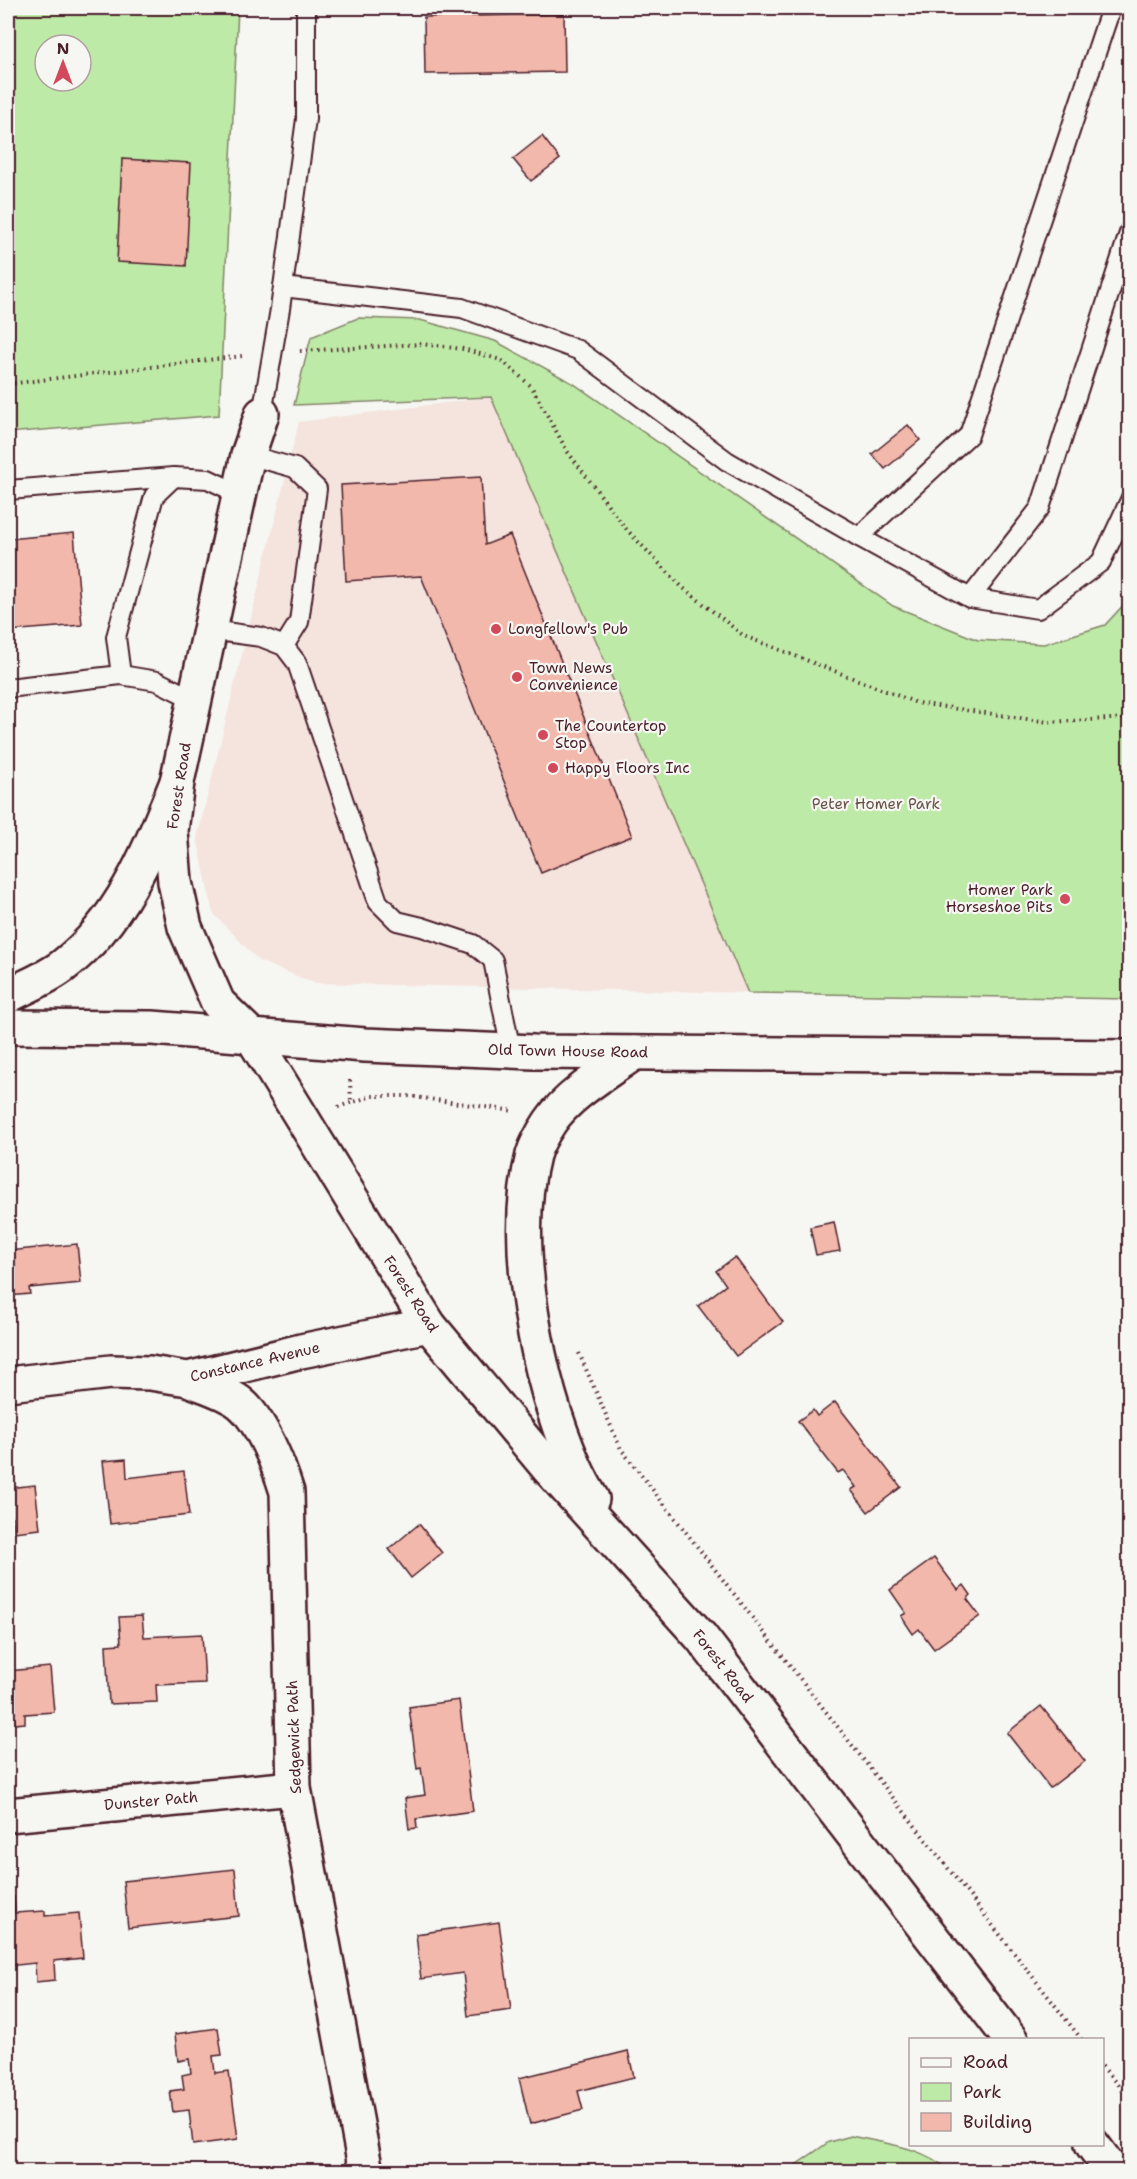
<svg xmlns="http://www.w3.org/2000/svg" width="1137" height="2179" viewBox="0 0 1137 2179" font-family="'Shantell Sans',sans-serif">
<rect width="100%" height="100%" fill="#f6f6f2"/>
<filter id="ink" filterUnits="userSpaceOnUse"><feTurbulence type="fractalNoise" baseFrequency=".0167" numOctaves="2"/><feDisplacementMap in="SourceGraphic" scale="12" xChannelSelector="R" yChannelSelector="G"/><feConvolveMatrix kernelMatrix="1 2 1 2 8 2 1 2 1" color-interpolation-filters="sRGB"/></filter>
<g filter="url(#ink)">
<path fill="#f5e3dd" d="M 491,397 L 748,993 L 314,983 L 259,961 L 213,913 L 197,838 L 299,422 Z"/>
<g fill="#beeaa7" stroke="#848469" stroke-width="1.5" fill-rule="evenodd">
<path d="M 8,8 L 238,8 L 219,415 L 8,433 ZM 45,45 L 81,45 L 81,81 L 45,81 Z"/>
<path d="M 358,318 L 420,320 L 495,341 L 574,384 L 893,606 L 978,640 L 1044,644 L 1105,625 L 1129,599 L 1129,999 L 748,993 L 491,397 L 294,405 L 311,337 Z"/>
<path d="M 851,2136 C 888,2144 921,2146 950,2171 L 787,2171 L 829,2142 Z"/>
</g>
<g fill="#f2b8ab" stroke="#4a1f2b" stroke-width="1.5">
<path d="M 564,14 L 565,72 L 425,74 L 424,17 Z"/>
<path d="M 542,136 L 560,159 L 531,181 L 513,159 Z"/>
<path d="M 122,159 L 191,163 L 186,266 L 117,262 Z"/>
<path d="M 908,425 L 920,440 L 885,469 L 872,454 Z"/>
<path d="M 481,477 L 485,545 L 510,535 L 632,836 L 541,873 L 421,576 L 346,581 L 341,485 Z"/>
<path d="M 74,533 L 82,625 L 8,631 L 8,539 Z"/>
<path d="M 834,1222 L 840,1251 L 816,1255 L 810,1227 Z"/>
<path d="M 77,1244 L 81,1283 L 29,1288 L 30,1294 L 8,1296 L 8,1251 Z"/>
<path d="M 735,1257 L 783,1322 L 736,1356 L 698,1306 L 726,1285 L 716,1271 Z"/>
<path d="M 835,1402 L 901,1487 L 868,1512 L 851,1490 L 856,1487 L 843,1470 L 838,1473 L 798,1421 L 813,1410 L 817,1416 Z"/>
<path d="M 126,1459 L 127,1478 L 184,1471 L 189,1515 L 110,1524 L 103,1461 Z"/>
<path d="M 8,1485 L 8,1488 L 35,1485 L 40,1529 L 14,1532 L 13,1517 L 8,1518 Z"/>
<path d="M 419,1524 L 442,1553 L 411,1578 L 389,1549 Z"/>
<path d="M 934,1558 L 958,1590 L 964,1585 L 971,1595 L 967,1599 L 980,1616 L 934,1649 L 919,1629 L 913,1634 L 901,1616 L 906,1613 L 890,1590 Z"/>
<path d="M 142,1616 L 144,1637 L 202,1634 L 205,1683 L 156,1685 L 157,1702 L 109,1704 L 106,1645 L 121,1644 L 119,1617 Z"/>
<path d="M 50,1667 L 54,1712 L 25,1714 L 25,1723 L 15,1724 L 14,1716 L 8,1717 L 8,1671 Z"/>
<path d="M 459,1700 L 473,1811 L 416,1819 L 417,1828 L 409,1829 L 405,1798 L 425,1795 L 421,1768 L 417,1769 L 409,1707 Z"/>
<path d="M 1041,1706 L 1085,1761 L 1050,1788 L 1007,1733 Z"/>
<path d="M 235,1869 L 239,1916 L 128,1928 L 123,1881 Z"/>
<path d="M 14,1897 L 15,1913 L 45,1911 L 45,1916 L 79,1913 L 83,1958 L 54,1961 L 55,1980 L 36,1982 L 35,1963 L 8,1966 L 8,1898 Z"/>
<path d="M 499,1922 L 511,2010 L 468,2016 L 463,1973 L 421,1979 L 416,1934 Z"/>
<path d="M 218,2028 L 222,2055 L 213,2056 L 215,2073 L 229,2071 L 238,2139 L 193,2145 L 189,2110 L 173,2112 L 170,2091 L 184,2089 L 182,2075 L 191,2073 L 189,2059 L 178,2061 L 175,2034 Z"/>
<path d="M 628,2051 L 634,2077 L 578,2091 L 583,2110 L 530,2124 L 519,2078 Z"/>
</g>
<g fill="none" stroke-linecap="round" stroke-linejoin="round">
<defs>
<g id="service">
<path d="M 283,287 L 462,308 L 578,350 L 727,461 L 859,537 L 970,598 L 1038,609 L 1101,562 L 1130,500"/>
<path d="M 262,414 L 280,309 L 306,119 L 306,8"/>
<path d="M 248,455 L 295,468 L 317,489 L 299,622 L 284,646"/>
<path d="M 8,490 L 174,477"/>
<path d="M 859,537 L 969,435 L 1111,8"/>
<path d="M 970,598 L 1040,508 L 1130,230"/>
<path d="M 210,630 L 261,637 L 284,646 L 297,663 L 378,902 L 397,921 L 422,927 L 473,944 L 493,960 L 511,1051"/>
<path d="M 121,675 L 116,637 L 154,496 L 174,477 L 208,479 L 239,494"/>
<path d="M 8,688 L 121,675 L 157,681 L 195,700"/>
</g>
<g id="minor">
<path d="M 251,1035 L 218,1003 L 185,927 L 175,882 L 171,831 L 177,782 L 248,455 L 262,414"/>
<path d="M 188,1379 C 205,1386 224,1391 239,1402 C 261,1419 279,1466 287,1492 L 294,1788 L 366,2172"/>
<path d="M 8,1384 L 111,1372 L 150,1373 L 188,1379 L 301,1351 L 429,1325"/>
<path d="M 8,1815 L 294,1788"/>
</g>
<g id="secondary">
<path d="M 8,996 C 26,986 48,978 64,965 C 123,920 150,848 177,782"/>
<path d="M 8,1027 L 152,1028 L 365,1045 L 534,1052 L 1130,1057"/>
<path d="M 251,1035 L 429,1325 L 549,1469 L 701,1637 L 1011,2040"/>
<path d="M 592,1499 C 586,1489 580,1478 575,1467 C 538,1383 510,1245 533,1155 C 536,1145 544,1131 550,1122 C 568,1095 607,1072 634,1053"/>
<path d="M 1092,2144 L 1113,2172"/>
</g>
</defs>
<use href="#service" stroke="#4a1f2b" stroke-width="22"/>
<use href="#minor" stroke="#4a1f2b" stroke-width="38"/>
<use href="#secondary" stroke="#4a1f2b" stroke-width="38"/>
<g stroke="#4a1f2b" stroke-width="4" stroke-dasharray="1.5 4.5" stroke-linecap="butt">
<path d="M 300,351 L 421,344 L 463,349 L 501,360 L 531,386 L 567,451 L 627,530 L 682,587 L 744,636 L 917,703 L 1048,722 L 1130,718"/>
<path d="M 8,384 L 242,356"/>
<path d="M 350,1080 L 351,1103"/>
<path d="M 338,1107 L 372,1096 L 408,1096 L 514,1111"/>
<path d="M 579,1353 L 621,1449 L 1082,2040"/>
<path d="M 1102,2066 L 1130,2100"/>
</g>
<use href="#service" stroke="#f6f6f2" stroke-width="18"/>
<use href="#minor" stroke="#f6f6f2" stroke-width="33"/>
<use href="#secondary" stroke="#f6f6f2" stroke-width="33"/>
</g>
</g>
<g fill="#d1495b" stroke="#f6f6f2" stroke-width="2">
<circle cx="496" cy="629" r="6"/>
<circle cx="517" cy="677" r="6"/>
<circle cx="543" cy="735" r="6"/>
<circle cx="553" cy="768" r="6"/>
<circle cx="1065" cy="899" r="6"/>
</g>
<g text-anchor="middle" stroke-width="4.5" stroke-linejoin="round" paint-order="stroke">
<g font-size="15" fill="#4a1f2b" stroke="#f6f6f2" text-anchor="start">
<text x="508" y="634">Longfellow's Pub</text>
<text x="529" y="673">Town News<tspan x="529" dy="17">Convenience</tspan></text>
<text x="555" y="731">The Countertop<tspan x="555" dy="17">Stop</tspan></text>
<text x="565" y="773">Happy Floors Inc</text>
<text x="1053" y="895" text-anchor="end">Homer Park<tspan x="1053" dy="17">Horseshoe Pits</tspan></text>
</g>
<g font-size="15" fill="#4a1f2b" stroke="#f6f6f2">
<text transform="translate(179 786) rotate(-81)" y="5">Forest Road</text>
<text transform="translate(568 1051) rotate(1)" y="5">Old Town House Road</text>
<text transform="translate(411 1294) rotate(57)" y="5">Forest Road</text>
<text transform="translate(255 1362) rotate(-13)" y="5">Constance Avenue</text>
<text transform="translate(723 1666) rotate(52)" y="5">Forest Road</text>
<text transform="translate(294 1737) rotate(-92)" y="5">Sedgewick Path</text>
<text transform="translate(151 1801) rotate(-5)" y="5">Dunster Path</text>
</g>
<g font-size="15" fill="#67524a" stroke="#f6f6f2">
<text x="876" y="809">Peter Homer Park</text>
</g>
</g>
<rect width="1137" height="2179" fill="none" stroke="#f6f6f2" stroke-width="30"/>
<rect x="15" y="15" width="1107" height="2149" fill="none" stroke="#4a1f2b" stroke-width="2" filter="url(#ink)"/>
<rect x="909" y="2038" width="195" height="108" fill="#f6f6f2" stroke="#b1a0a2" stroke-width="1.5"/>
<rect x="921" y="2058" width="30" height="9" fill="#f6f6f2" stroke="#b1a0a2" stroke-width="1.5"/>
<text x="963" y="2068" font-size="18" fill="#4a1f2b">Road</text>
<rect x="921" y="2083" width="30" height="18" fill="#beeaa7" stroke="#b1a0a2" stroke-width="1.5"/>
<text x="963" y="2098" font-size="18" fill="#4a1f2b">Park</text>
<rect x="921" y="2113" width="30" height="18" fill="#f2b8ab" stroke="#b1a0a2" stroke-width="1.5"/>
<text x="963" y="2128" font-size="18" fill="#4a1f2b">Building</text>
<g transform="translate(63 63)"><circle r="28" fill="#f6f6f2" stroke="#b1a0a2" stroke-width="1.5"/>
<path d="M0-4.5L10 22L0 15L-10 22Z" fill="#d1495b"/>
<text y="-9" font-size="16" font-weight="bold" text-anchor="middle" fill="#4a1f2b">N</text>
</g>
</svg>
